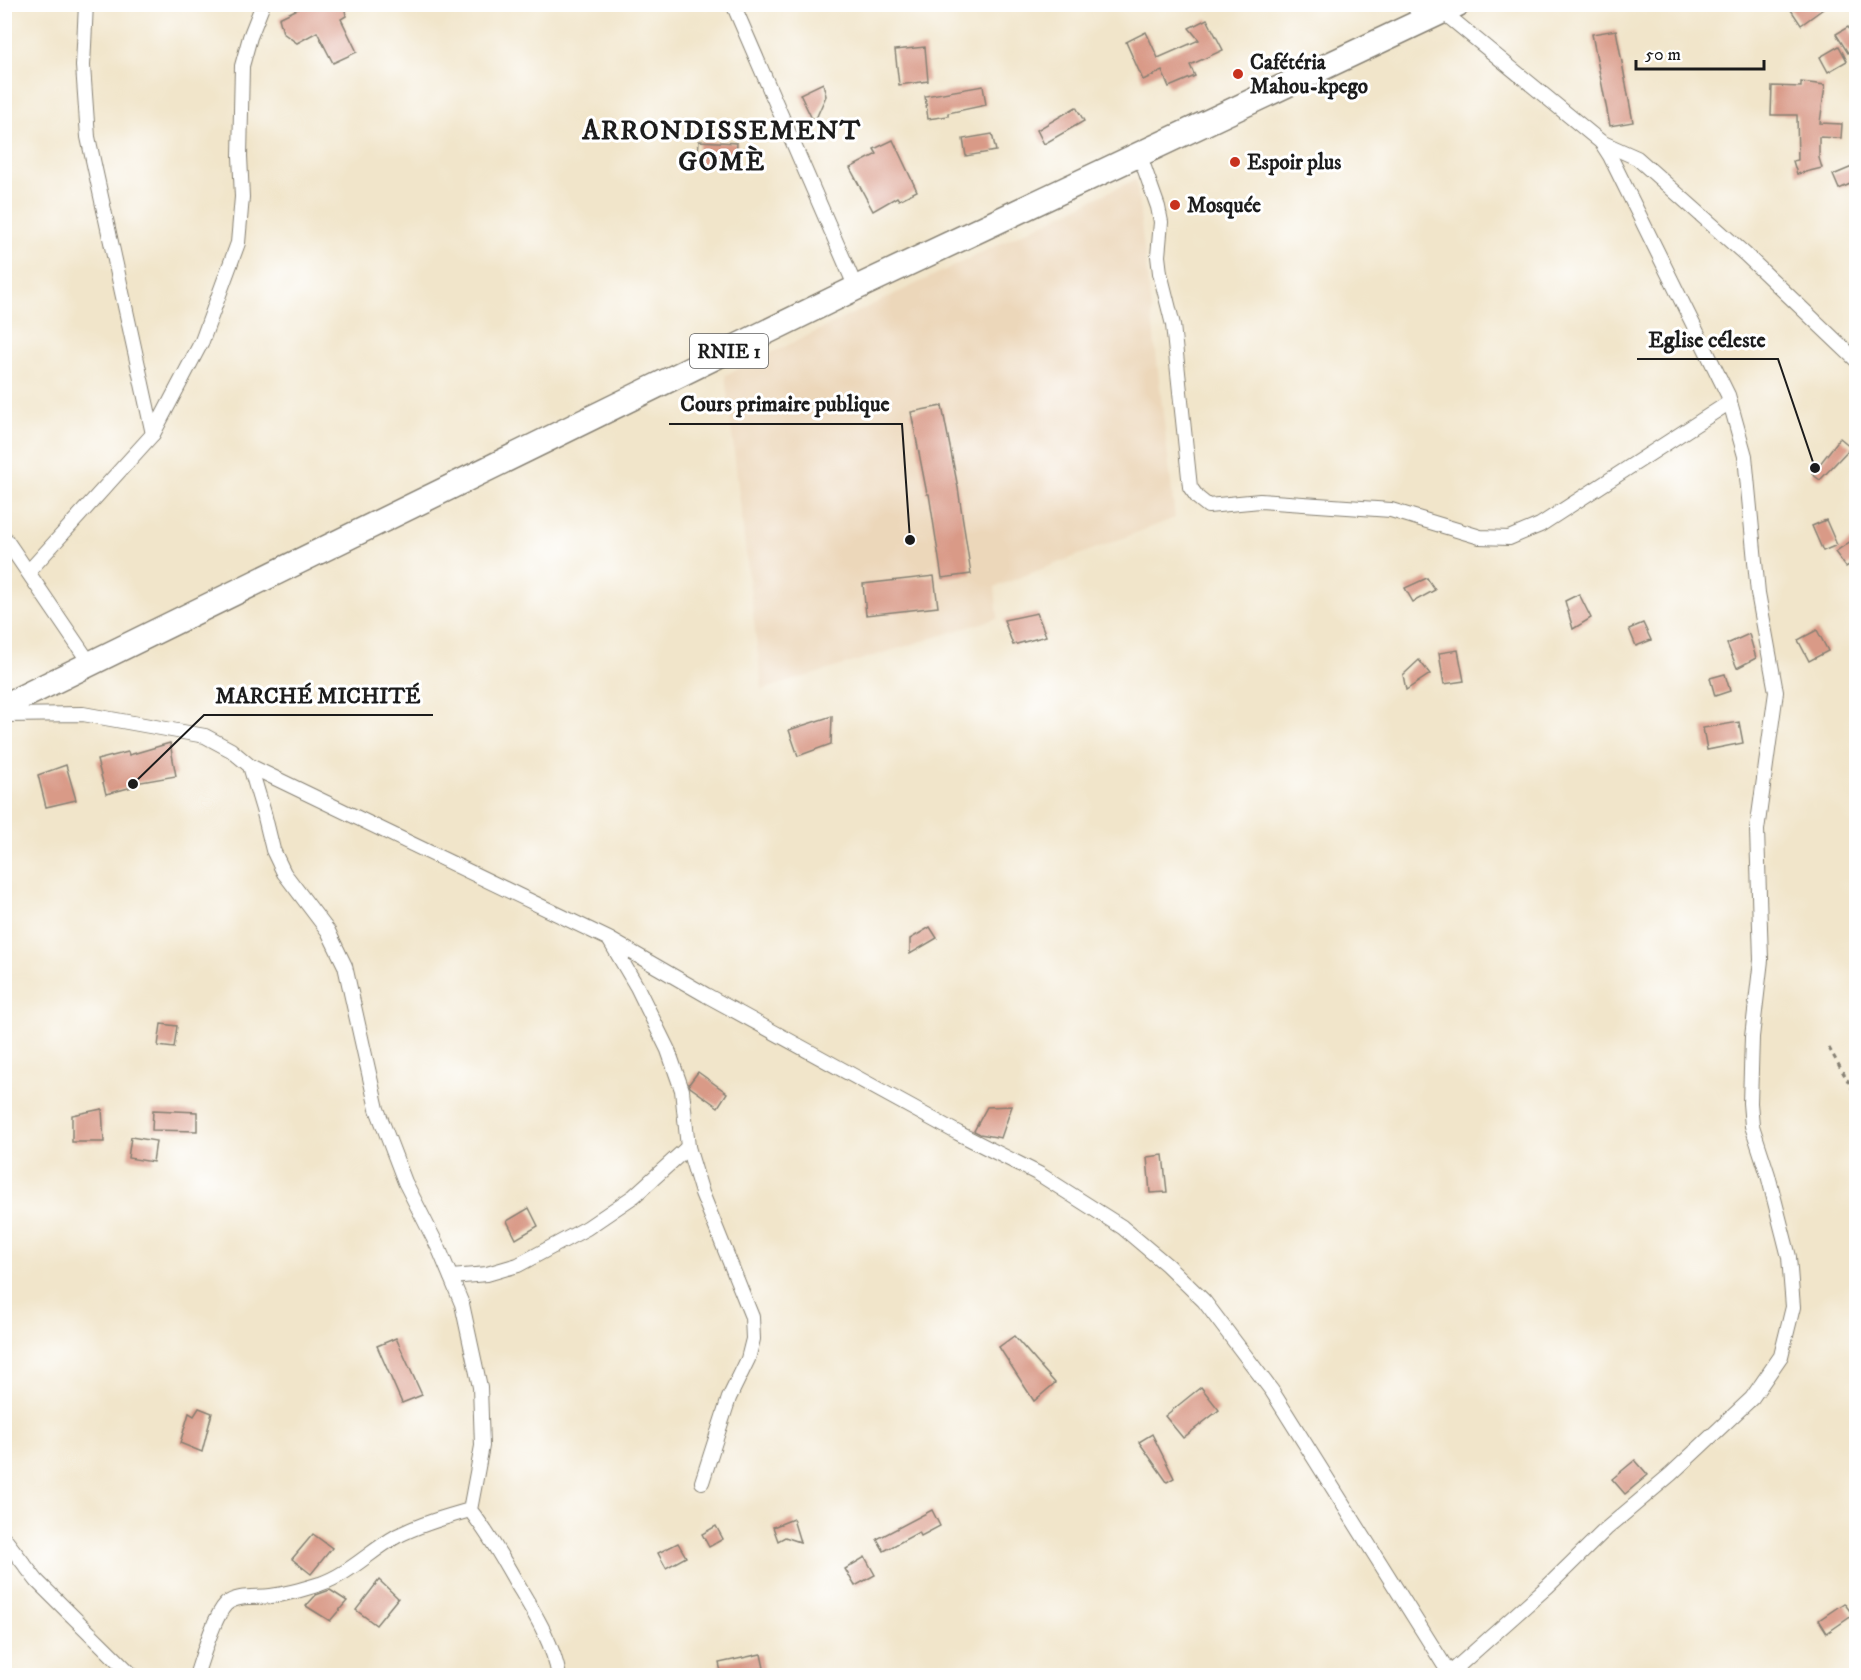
<svg xmlns="http://www.w3.org/2000/svg" width="1861" height="1680" viewBox="0 0 1861 1680" font-family="'IM FELL DW Pica',serif">
<rect width="100%" height="100%" fill="#fff"/>
<filter id="ink" filterUnits="userSpaceOnUse"><feTurbulence type="fractalNoise" baseFrequency=".0167" numOctaves="2"/><feDisplacementMap in="SourceGraphic" scale="12" xChannelSelector="R" yChannelSelector="G"/><feConvolveMatrix kernelMatrix="1 2 1 2 8 2 1 2 1" color-interpolation-filters="sRGB"/></filter>
<filter id="wash" filterUnits="userSpaceOnUse"><feTurbulence type="fractalNoise" baseFrequency=".008" numOctaves="4" result="noise"/><feDisplacementMap in="SourceGraphic" scale="24" xChannelSelector="R" yChannelSelector="G"/><feGaussianBlur stdDeviation="1.35" result="paint"/><feColorMatrix in="noise" values="0 0 0 0 0 0 0 0 0 0 0 0 0 0 0 0 0 1.4 0 .05"/><feComposite in="paint" operator="in"/></filter>
<g filter="url(#wash)">
<rect width="100%" height="100%" fill="#f1e5ca"/>
<path fill="#ecd7ba" d="M 1136,179 L 1175,518 L 995,587 L 998,618 L 762,690 L 725,375 Z"/>
<g id="blocks">
<g fill="#d99a87">
<path d="M 308,4 L 344,4 L 346,16 L 341,19 L 357,52 L 333,63 L 317,32 L 297,43 L 283,33 L 279,18 Z"/>
<path d="M 1787,4 L 1830,4 L 1801,25 Z"/>
<path d="M 1207,19 L 1223,50 L 1190,65 L 1195,76 L 1169,87 L 1162,71 L 1143,80 L 1126,42 L 1146,32 L 1158,58 L 1199,40 L 1189,28 Z"/>
<path d="M 1848,27 L 1857,40 L 1857,48 L 1848,53 L 1836,34 Z"/>
<path d="M 1616,30 L 1633,122 L 1610,126 L 1592,34 Z"/>
<path d="M 1839,46 L 1847,61 L 1828,72 L 1820,57 Z"/>
<path d="M 925,47 L 928,81 L 899,85 L 895,50 Z"/>
<path d="M 1801,82 L 1825,85 L 1820,123 L 1842,124 L 1841,138 L 1819,137 L 1819,158 L 1822,168 L 1797,174 L 1793,161 L 1798,160 L 1797,115 L 1771,115 L 1772,86 L 1801,87 Z"/>
<path d="M 823,83 L 826,96 L 814,123 L 800,94 Z"/>
<path d="M 983,86 L 986,105 L 948,113 L 948,116 L 928,119 L 925,96 Z"/>
<path d="M 1076,107 L 1084,121 L 1044,144 L 1037,130 Z"/>
<path d="M 992,134 L 996,151 L 966,156 L 963,139 Z"/>
<path d="M 893,140 L 917,191 L 899,200 L 897,197 L 873,211 L 850,168 L 877,154 L 874,149 Z"/>
<path d="M 699,141 L 737,143 L 735,168 L 697,165 Z"/>
<path d="M 1852,167 L 1857,181 L 1839,189 L 1833,175 Z"/>
<path d="M 942,406 L 958,488 L 971,574 L 942,578 L 929,494 L 927,494 L 911,412 Z"/>
<path d="M 1840,438 L 1851,447 L 1820,480 L 1812,474 Z"/>
<path d="M 1826,520 L 1837,545 L 1823,551 L 1812,526 Z"/>
<path d="M 1857,537 L 1857,560 L 1846,567 L 1835,552 Z"/>
<path d="M 934,576 L 938,607 L 866,615 L 863,584 Z"/>
<path d="M 1427,578 L 1435,590 L 1413,602 L 1405,588 Z"/>
<path d="M 1579,594 L 1591,618 L 1573,629 L 1565,601 Z"/>
<path d="M 1037,613 L 1046,636 L 1013,645 L 1004,620 Z"/>
<path d="M 1643,623 L 1651,640 L 1636,646 L 1629,629 Z"/>
<path d="M 1817,630 L 1828,651 L 1809,661 L 1798,640 Z"/>
<path d="M 1749,634 L 1756,658 L 1737,668 L 1727,644 Z"/>
<path d="M 1458,650 L 1464,681 L 1444,684 L 1439,653 Z"/>
<path d="M 1419,660 L 1430,674 L 1406,690 L 1403,675 Z"/>
<path d="M 1725,674 L 1730,691 L 1715,696 L 1710,678 Z"/>
<path d="M 832,716 L 831,744 L 798,756 L 789,730 Z"/>
<path d="M 1739,722 L 1743,743 L 1707,750 L 1703,728 Z"/>
<path d="M 170,743 L 176,776 L 135,783 L 136,786 L 106,794 L 97,760 L 128,752 L 129,755 Z"/>
<path d="M 66,765 L 76,800 L 46,807 L 38,775 Z"/>
<path d="M 930,927 L 937,938 L 910,954 L 910,939 Z"/>
<path d="M 161,1024 L 177,1026 L 174,1048 L 158,1046 Z"/>
<path d="M 698,1072 L 727,1093 L 718,1107 L 690,1087 L 689,1084 Z"/>
<path d="M 1012,1106 L 1001,1138 L 980,1134 L 974,1131 L 987,1107 Z"/>
<path d="M 102,1109 L 104,1142 L 72,1142 L 72,1115 Z"/>
<path d="M 153,1110 L 197,1112 L 197,1131 L 152,1130 Z"/>
<path d="M 131,1137 L 156,1141 L 153,1162 L 128,1158 Z"/>
<path d="M 1163,1155 L 1167,1192 L 1150,1193 L 1147,1157 Z"/>
<path d="M 529,1208 L 538,1226 L 516,1239 L 507,1221 Z"/>
<path d="M 1014,1336 L 1055,1383 L 1034,1401 L 999,1347 Z"/>
<path d="M 396,1338 L 422,1395 L 402,1403 L 377,1346 Z"/>
<path d="M 1201,1387 L 1219,1410 L 1183,1438 L 1165,1416 Z"/>
<path d="M 199,1408 L 212,1413 L 202,1452 L 180,1443 L 189,1413 L 194,1416 Z"/>
<path d="M 1152,1434 L 1174,1478 L 1167,1482 L 1139,1442 Z"/>
<path d="M 1635,1460 L 1648,1475 L 1625,1494 L 1612,1479 Z"/>
<path d="M 932,1510 L 940,1526 L 921,1536 L 919,1532 L 884,1551 L 877,1539 Z"/>
<path d="M 793,1519 L 800,1542 L 785,1537 L 778,1541 L 773,1527 Z"/>
<path d="M 716,1526 L 723,1539 L 709,1547 L 702,1534 Z"/>
<path d="M 313,1534 L 332,1548 L 311,1574 L 292,1559 Z"/>
<path d="M 678,1543 L 686,1557 L 666,1568 L 658,1553 Z"/>
<path d="M 865,1557 L 875,1575 L 855,1586 L 845,1569 Z"/>
<path d="M 379,1580 L 398,1598 L 376,1625 L 356,1610 Z"/>
<path d="M 330,1590 L 347,1601 L 330,1621 L 306,1606 L 316,1595 Z"/>
<path d="M 1844,1603 L 1853,1615 L 1827,1633 L 1819,1620 Z"/>
<path d="M 761,1654 L 764,1668 L 722,1676 L 719,1663 Z"/>
</g>
</g>
</g>
<g filter="url(#ink)">
<use href="#blocks" fill-opacity="0" stroke="#868073" stroke-width="1.5"/>
<g fill="none" stroke-linecap="round" stroke-linejoin="round">
<defs>
<g id="street">
<path d="M 86,4 L 83,66 L 88,137 L 153,434"/>
<path d="M 733,4 L 856,288"/>
<path d="M 1412,4 L 1425,21"/>
<path d="M 1443,12 L 1601,142 L 1610,156 L 1728,395 L 1745,456 L 1758,593 L 1776,692 L 1757,830 L 1761,960 L 1752,1037 L 1750,1103 L 1752,1126 L 1768,1175 L 1789,1257 L 1793,1307 L 1781,1356 L 1752,1398 L 1671,1474 L 1606,1529 L 1548,1586 L 1447,1676"/>
<path d="M 1601,142 L 1637,158 L 1746,255 L 1856,360"/>
<path d="M 1140,156 L 1158,207 L 1161,222 L 1158,256 L 1160,273 L 1173,325 L 1190,487 L 1198,498 L 1208,506 L 1260,501 L 1391,510 L 1480,537 L 1509,538 L 1540,525 L 1730,402"/>
<path d="M 4,537 L 91,665"/>
<path d="M 29,571 L 153,434 L 202,341 L 238,243 L 242,197 L 240,156 L 242,66 L 250,37 L 263,4"/>
<path d="M 4,715 L 83,714 L 205,736 L 231,750 L 250,766 L 264,813 L 273,850 L 284,873 L 328,931 L 345,966 L 377,1109 L 405,1182 L 439,1249 L 462,1304 L 480,1387 L 482,1446 L 470,1510 C 488,1533 502,1557 516,1582 C 533,1611 553,1642 559,1676"/>
<path d="M 250,766 L 609,939 L 706,995 L 958,1133 L 1039,1174 L 1122,1227 L 1167,1265 L 1204,1301 L 1272,1391 L 1451,1676"/>
<path d="M 610,941 L 637,987 L 668,1050 L 682,1090 L 688,1147 L 702,1193 L 752,1317 L 753,1339 L 748,1359 L 729,1398 L 702,1482"/>
<path d="M 451,1277 L 487,1274 L 518,1265 L 587,1228 L 634,1196 L 688,1147"/>
<path d="M 4,1538 L 37,1581 L 133,1676"/>
<path d="M 196,1676 C 202,1658 214,1616 226,1604 C 238,1594 257,1598 271,1596 C 287,1594 304,1589 320,1584 C 349,1574 370,1551 397,1536 C 421,1524 445,1517 470,1510"/>
</g>
<path id="highway" d="M 4,706 L 856,288 L 1458,4"/>
</defs>
<use href="#street" stroke="#868073" stroke-width="16"/>
<use href="#highway" stroke="#868073" stroke-width="27"/>
<path stroke="#868073" stroke-width="3" stroke-dasharray="4.5 4.5" stroke-linecap="butt" d="M 1829,1048 L 1856,1095"/>
<use href="#street" stroke="#fff" stroke-width="14"/>
<use href="#highway" stroke="#fff" stroke-width="24"/>
</g>
</g>
<g fill="#c8321e" stroke="#fff" stroke-width="2">
<circle cx="1238" cy="74" r="6"/>
<circle cx="1235" cy="162" r="6"/>
<circle cx="1175" cy="205" r="6"/>
</g>
<g text-anchor="middle" stroke-width="6" stroke-linejoin="round" paint-order="stroke">
<rect fill="#fff" stroke="#606060" stroke-width="1.5" x="690" y="334" width="78" height="34" rx="4.5"/>
<g font-size="20" font-weight="bold" fill="#1c1c1c">
<text x="729" y="358">RNIE 1</text>
</g>
<g font-size="21" font-weight="bold" fill="#1c1c1c" stroke="#fff" text-anchor="start">
<text x="1250" y="69">Cafétéria<tspan x="1250" dy="24">Mahou-kpego</tspan></text>
<text x="1247" y="169">Espoir plus</text>
<text x="1187" y="212">Mosquée</text>
</g>
<g font-size="27" font-weight="bold" letter-spacing="1.5" fill="#1c1c1c" stroke="#fff">
<text x="722" y="139">ARRONDISSEMENT<tspan x="722" dy="31">GOMÈ</tspan></text>
</g>
</g>
<path fill="none" stroke="#1c1c1c" stroke-width="2" d="M1815 468L1778 359H1637M910 540L902 424H669M133 784L204 715H433"/>
<g fill="#1c1c1c" stroke="#fff" stroke-width="2">
<circle cx="1815" cy="468" r="6"/>
<circle cx="910" cy="540" r="6"/>
<circle cx="133" cy="784" r="6"/>
</g>
<g font-size="22" text-anchor="middle" font-weight="bold" fill="#1c1c1c" stroke="#fff" stroke-width="6" stroke-linejoin="round" paint-order="stroke">
<text x="1707" y="347">Eglise céleste</text>
<text x="785" y="411">Cours primaire publique</text>
<text x="318" y="703">MARCHÉ MICHITÉ</text>
</g>
<rect width="1861" height="1680" fill="none" stroke="#fff" stroke-width="24"/>
<path d="M1636 60v9h128v-9" fill="none" stroke="#1c1c1c" stroke-width="3"/>
<text x="1645" y="60" font-size="18" fill="#1c1c1c" stroke="#ffffff" stroke-width="4.5" paint-order="stroke">50 m</text>
</svg>
